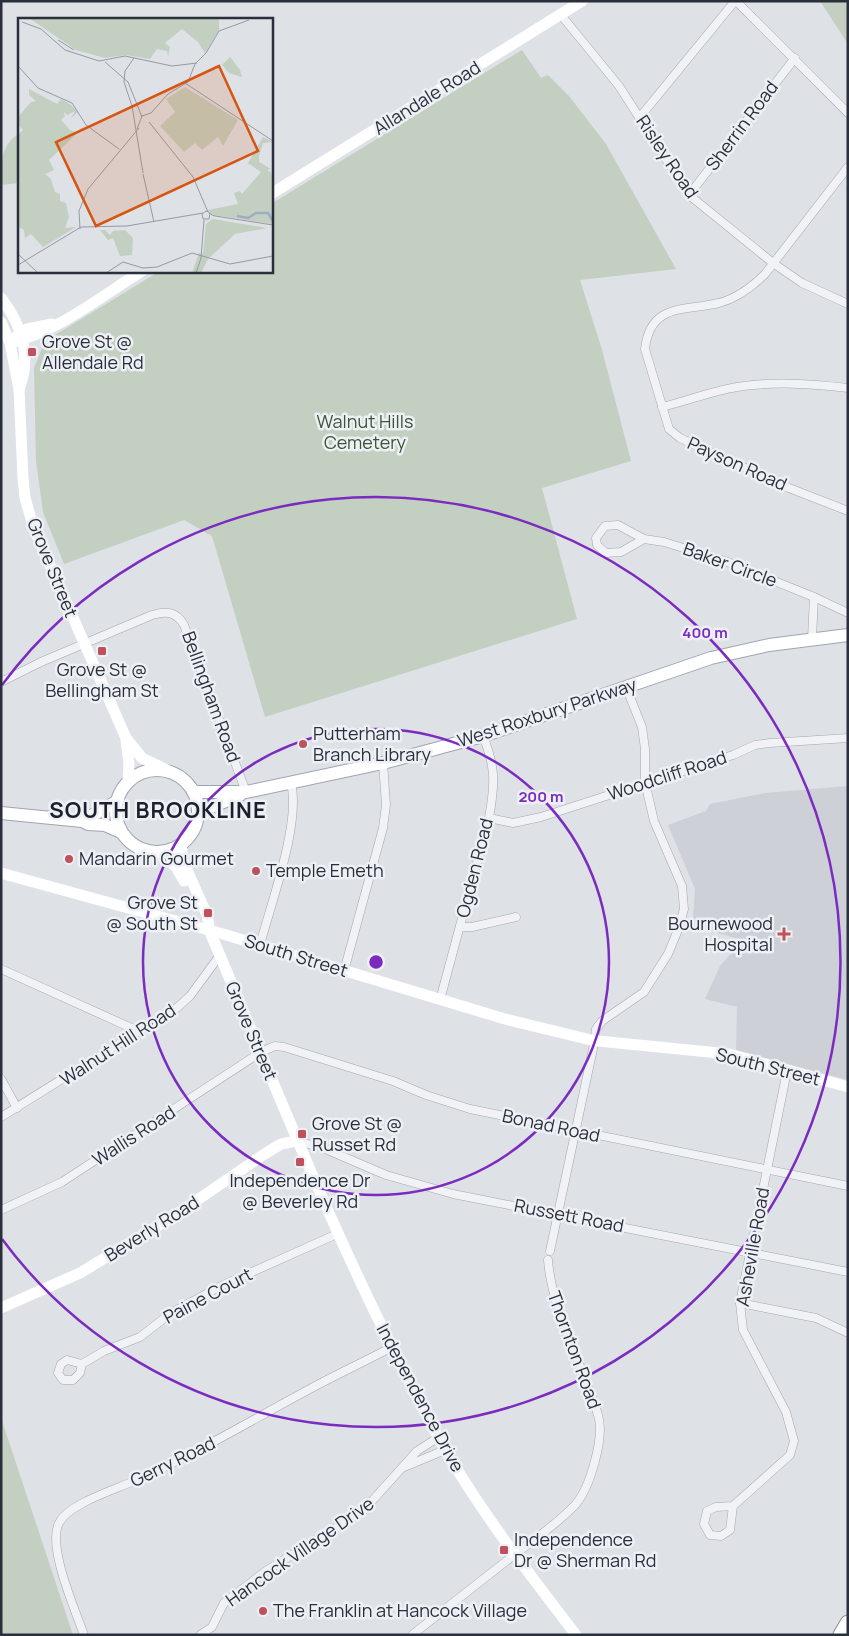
<svg xmlns="http://www.w3.org/2000/svg" width="849" height="1636" viewBox="0 0 849 1636" font-family="Manrope,sans-serif">
<rect width="100%" height="100%" fill="#dee1e6"/>
<path fill="#cdd0d7" d="M 848,786 L 848,1080 L 736,1050 L 737,1007 L 705,999 L 720,966 L 743,940 L 696,927 L 693,918 L 695,889 L 668,825 L 706,811 L 710,804 L 765,793 Z"/>
<g fill="#c3cfc0">
<path d="M 820,1 L 848,1 L 848,44 Z"/>
<path d="M 522,50 L 541,78 L 548,75 L 569,96 L 606,144 L 676,269 L 580,280 L 602,350 L 631,461 L 542,488 L 577,619 L 265,717 L 212,536 L 184,520 L 64,564 L 43,512 L 36,461 L 34,368 L 42,348 L 55,335 L 160,271 L 271,271 L 271,204 Z"/>
<path d="M 19,134 L 19,183 L 1,185 C 1,167 0,144 19,134 Z"/>
<path d="M 1,1418 L 73,1635 L 1,1635 Z"/>
</g>
<g fill="none" stroke-linecap="round" stroke-linejoin="round">
<defs>
<g id="street">
<path d="M 736,1 L 848,113"/>
<path d="M 561,15 L 619,86 L 689,195 L 773,263 L 802,283 L 848,304"/>
<path d="M 640,117 L 735,1"/>
<path d="M 848,167 L 765,274 C 752,287 738,298 719,303 C 685,311 650,303 645,349 L 669,429 L 680,438 L 789,488 L 848,511"/>
<path d="M 689,195 L 795,58"/>
<path d="M 662,407 C 687,401 712,391 737,387 C 774,381 811,384 848,388"/>
<path d="M 644,539 L 621,552 L 606,553 L 597,545 L 596,538 L 605,526 L 618,525 L 644,539 L 664,542 L 725,561 L 814,597 L 812,638"/>
<path d="M 814,597 L 848,613"/>
<path d="M 1,682 L 41,662 L 152,615 C 166,611 176,611 184,625 L 246,792"/>
<path d="M 489,818 L 513,823 L 541,817 L 733,755 L 755,745 L 770,743 L 848,738"/>
<path d="M 460,927 L 472,927 L 516,917"/>
<path d="M 260,945 C 271,903 301,823 291,783"/>
<path d="M 1,969 L 138,1031"/>
<path d="M 344,971 L 383,828 L 386,805 L 383,763"/>
<path d="M 440,1000 L 489,818 C 495,784 496,768 483,736"/>
<path d="M 595,1037 L 596,1029 L 602,1021 L 644,992 L 668,954 L 678,930 L 684,909 L 682,886 L 654,821 L 645,782 L 645,749 L 642,727 L 626,687"/>
<path d="M 1,1079 L 17,1108"/>
<path d="M 1,1117 L 178,1007 L 190,996 L 220,955"/>
<path d="M 297,1141 L 323,1148 L 386,1175 L 453,1194 L 848,1272"/>
<path d="M 1,1210 L 62,1182 L 261,1052 L 275,1046 L 284,1047 L 393,1081 L 426,1095 L 470,1109 L 848,1186"/>
<path d="M 550,1251 L 594,1044"/>
<path d="M 740,1303 L 816,1318 L 848,1333"/>
<path d="M 82,1364 L 67,1360 L 61,1364 L 58,1373 L 63,1380 L 73,1380 L 80,1373 L 82,1364 L 104,1351 L 140,1337 L 171,1313 L 223,1285 L 337,1234"/>
<path d="M 404,1467 L 445,1450"/>
<path d="M 733,1506 L 730,1530 L 721,1536 L 710,1535 L 704,1524 L 707,1511 L 716,1507 L 733,1506 L 790,1455 L 794,1441 L 786,1412 L 743,1330 L 740,1303 L 787,1071"/>
<path d="M 84,1635 C 75,1609 47,1547 59,1523 C 68,1504 114,1490 134,1481 C 194,1455 250,1421 308,1390 C 335,1375 364,1362 392,1347"/>
<path d="M 200,1635 L 212,1627 L 224,1603 L 266,1571 L 363,1511 L 417,1451 L 439,1437"/>
<path d="M 412,1635 C 446,1608 480,1582 514,1555 C 535,1539 557,1524 575,1505 C 590,1488 605,1437 598,1415 C 583,1365 552,1312 548,1260"/>
</g>
<g id="primary">
<circle cx="157" cy="811" r="41"/>
<path d="M 194,792 L 246,792 L 383,763 L 483,736 L 711,658 L 769,645 L 848,635"/>
<path d="M 1,813 L 82,821 L 88,824 L 105,825 L 121,832"/>
<path d="M 198,816 L 202,811 L 240,795"/>
<path d="M 82,821 L 116,802"/>
</g>
<path id="highway" d="M 841,1635 L 848,1623"/>
</defs>
<use href="#street" stroke="#a4a8af" stroke-width="9"/>
<use href="#primary" stroke="#9fa5b0" stroke-width="14"/>
<use href="#highway" stroke="#878e9b" stroke-width="17"/>
<use href="#street" stroke="#f0f2f5" stroke-width="8"/>
<g stroke="#fff" stroke-width="11">
<path d="M 271,194 L 582,1"/>
<path d="M 1,298 C 22,325 32,357 19,389"/>
<path d="M 1,322 L 10,343 L 19,389 L 23,478 L 25,498 L 34,529 L 126,738 L 142,758 L 171,772"/>
<path d="M 16,337 L 27,329 L 52,324"/>
<path d="M 10,343 C 59,331 100,297 142,271"/>
<path d="M 126,740 L 129,764 L 128,781"/>
<path d="M 181,844 L 183,861 L 207,915 L 210,932 C 271,1075 327,1219 397,1357 C 414,1390 430,1424 449,1456 C 486,1519 532,1577 576,1635"/>
<path d="M 159,852 L 176,867 L 184,881"/>
<path d="M 1,873 L 223,934 L 505,1019 L 591,1040"/>
<path d="M 598,1041 L 729,1054 L 848,1087"/>
<path d="M 1,1308 L 80,1273 L 171,1218 L 263,1155 L 281,1144 L 297,1141"/>
</g>
<use href="#primary" stroke="#fff" stroke-width="12"/>
<use href="#highway" stroke="#fff" stroke-width="15"/>
</g>
<g fill="none" stroke="#7b2cbf" stroke-width="2.5">
<circle cx="376" cy="962" r="233"/>
<path d="M2 685A465 465 0 1 1 2 1239"/>
</g>
<g fill="#bf505c" stroke="#edf0f4" stroke-width="2">
<rect x="27" y="347" width="10" height="10" rx="2.5"/>
<rect x="97" y="646" width="10" height="10" rx="2.5"/>
<circle cx="303" cy="744" r="5"/>
<circle cx="69" cy="859" r="5"/>
<circle cx="256" cy="871" r="5"/>
<rect x="203" y="908" width="10" height="10" rx="2.5"/>
<path d="M781.5 926.5h5v5h5v5h-5v5h-5v-5h-5v-5h5z"/>
<rect x="297" y="1129" width="10" height="10" rx="2.5"/>
<rect x="295" y="1157" width="10" height="10" rx="2.5"/>
<rect x="499" y="1545" width="10" height="10" rx="2.5"/>
<circle cx="263" cy="1611" r="5"/>
</g>
<g text-anchor="middle" stroke-width="5" stroke-linejoin="round" paint-order="stroke">
<g font-size="18" fill="#292f3b" stroke="#edf0f4">
<text transform="translate(427 98) rotate(-32)" y="6">Allandale Road</text>
<text transform="translate(742 126) rotate(-53)" y="6">Sherrin Road</text>
<text transform="translate(667 157) rotate(56)" y="6">Risley Road</text>
<text transform="translate(737 464) rotate(24)" y="6">Payson Road</text>
<text transform="translate(730 565) rotate(20)" y="6">Baker Circle</text>
<text transform="translate(52 568) rotate(68)" y="6">Grove Street</text>
<text transform="translate(211 697) rotate(70)" y="6">Bellingham Road</text>
<text transform="translate(547 713) rotate(-18)" y="6">West Roxbury Parkway</text>
<text transform="translate(667 776) rotate(-18)" y="6">Woodcliff Road</text>
<text transform="translate(475 868) rotate(-76)" y="6">Ogden Road</text>
<text transform="translate(296 956) rotate(17)" y="6">South Street</text>
<text transform="translate(251 1031) rotate(67)" y="6">Grove Street</text>
<text transform="translate(118 1045) rotate(-33)" y="6">Walnut Hill Road</text>
<text transform="translate(768 1067) rotate(14)" y="6">South Street</text>
<text transform="translate(551 1126) rotate(12)" y="6">Bonad Road</text>
<text transform="translate(134 1136) rotate(-33)" y="6">Wallis Road</text>
<text transform="translate(569 1216) rotate(11)" y="6">Russett Road</text>
<text transform="translate(152 1229) rotate(-32)" y="6">Beverly Road</text>
<text transform="translate(753 1247) rotate(-80)" y="6">Asheville Road</text>
<text transform="translate(208 1296) rotate(-28)" y="6">Paine Court</text>
<text transform="translate(574 1350) rotate(70)" y="6">Thornton Road</text>
<text transform="translate(420 1398) rotate(62)" y="6">Independence Drive</text>
<text transform="translate(173 1462) rotate(-26)" y="6">Gerry Road</text>
<text transform="translate(300 1552) rotate(-35)" y="6">Hancock Village Drive</text>
</g>
<g font-size="18" fill="#292f3b" stroke="#edf0f4" text-anchor="start">
<text x="42" y="348">Grove St @<tspan x="42" dy="21">Allendale Rd</tspan></text>
<text x="102" y="676" text-anchor="middle">Grove St @<tspan x="102" dy="21">Bellingham St</tspan></text>
<text x="313" y="740">Putterham<tspan x="313" dy="21">Branch Library</tspan></text>
<text x="79" y="865">Mandarin Gourmet</text>
<text x="266" y="877">Temple Emeth</text>
<text x="198" y="909" text-anchor="end">Grove St<tspan x="198" dy="21">@ South St</tspan></text>
<text x="773" y="930" text-anchor="end">Bournewood<tspan x="773" dy="21">Hospital</tspan></text>
<text x="312" y="1130">Grove St @<tspan x="312" dy="21">Russet Rd</tspan></text>
<text x="300" y="1187" text-anchor="middle">Independence Dr<tspan x="300" dy="21">@ Beverley Rd</tspan></text>
<text x="514" y="1546">Independence<tspan x="514" dy="21">Dr @ Sherman Rd</tspan></text>
<text x="273" y="1617">The Franklin at Hancock Village</text>
</g>
<g font-size="18" fill="#3c5538" stroke="#edf0f4">
<text x="365" y="428">Walnut Hills<tspan x="365" dy="21">Cemetery</tspan></text>
</g>
<g font-size="22" font-weight="bold" letter-spacing="1" fill="#1b202c" stroke="#edf0f4">
<text x="158" y="818">SOUTH BROOKLINE</text>
</g>
</g>
<g transform="translate(18 18)">
<rect width="255" height="255" fill="#dee1e6"/>
<path d="M 11,0 L 201,0 L 201,12 L 187,35 L 180,24 L 164,11 L 147,25 L 152,29 L 150,39 L 149,33 L 139,31 L 132,41 L 108,37 L 87,40 L 58,32 ZM 212,39 L 222,52 L 224,59 L 211,55 L 204,47 ZM 167,69 L 220,102 L 205,128 L 200,119 L 184,132 L 177,125 L 166,134 L 142,108 L 157,94 L 148,81 ZM 11,71 L 39,86 L 43,81 L 53,87 L 60,94 L 53,100 L 57,93 L 49,97 L 45,93 L 47,98 L 43,102 L 52,112 L 58,114 L 68,107 L 31,142 L 36,152 L 27,156 L 33,161 L 37,174 L 42,176 L 42,183 L 48,185 L 51,199 L 47,210 L 58,209 L 25,229 L 13,216 L 7,220 L 6,212 L 0,209 L 0,117 L 5,112 L 0,106 L 0,99 L 13,84 L 18,83 L 11,77 ZM 245,119 L 255,124 L 245,125 L 241,138 L 241,144 L 253,151 L 249,152 L 253,154 L 255,162 L 255,206 L 195,197 L 190,192 L 220,186 L 216,175 L 222,173 L 224,176 L 243,154 L 230,145 ZM 193,202 L 195,201 L 249,210 L 217,216 L 190,241 L 183,255 L 174,255 L 181,235 L 185,236 L 188,206 ZM 82,212 L 87,212 L 92,217 L 95,213 L 107,212 L 115,220 L 114,237 L 102,238 L 95,220 L 90,222 Z" fill="#c3cfc0"/>
<path fill="none" stroke="#9daec3" stroke-width="2.5" d="M 219,198 L 230,200 L 238,195 L 250,195 L 255,203"/>
<path fill="none" stroke="#969aa2" stroke-width="1" d="M 4,4 L 23,11 L 47,32 L 81,43 L 107,38 L 154,48 L 179,45M 40,22 L 56,32M 116,40 L 107,53 L 106,64 L 114,88 L 125,155M 87,44 L 110,64 L 124,99M 0,48 L 20,70 L 54,85 L 68,107 L 101,131M 167,65 L 255,123M 131,104 L 175,159 L 190,194M 119,111 L 124,98 L 133,95 L 150,76 L 170,64 L 177,46 L 188,35 L 201,13 L 231,2M 125,156 L 136,204M 192,195 L 191,201 L 185,201 L 184,196 L 188,193 L 191,194 L 191,195 L 193,196 L 194,197 L 197,198 L 255,207M 62,211 L 61,193 L 70,171 L 121,110M 0,236 L 20,255M 0,247 L 63,209 L 109,208 L 185,195M 88,255 L 105,244 L 125,250 L 139,249 L 174,235 L 212,246 L 255,238M 178,255 L 183,240 L 186,202"/>
<path fill="#d55511" fill-opacity="0.15" stroke="#d55511" stroke-width="2.5" d="M 201,48 L 240,133 L 78,208 L 38,124 Z"/>
<rect width="255" height="255" fill="none" stroke="#292f3b" stroke-width="2.5"/>
</g>
<circle cx="376" cy="962" r="8" fill="#7b2cbf" stroke="#edf0f4" stroke-width="2.5"/>
<g font-size="15" text-anchor="middle" font-weight="bold" fill="#7b2cbf" stroke="#edf0f4" stroke-width="5" stroke-linejoin="round" paint-order="stroke">
<text x="705" y="638">400 m</text>
<text x="541" y="802">200 m</text>
</g>
<rect width="849" height="1636" fill="none" stroke="#292f3b" stroke-width="5"/>
</svg>
